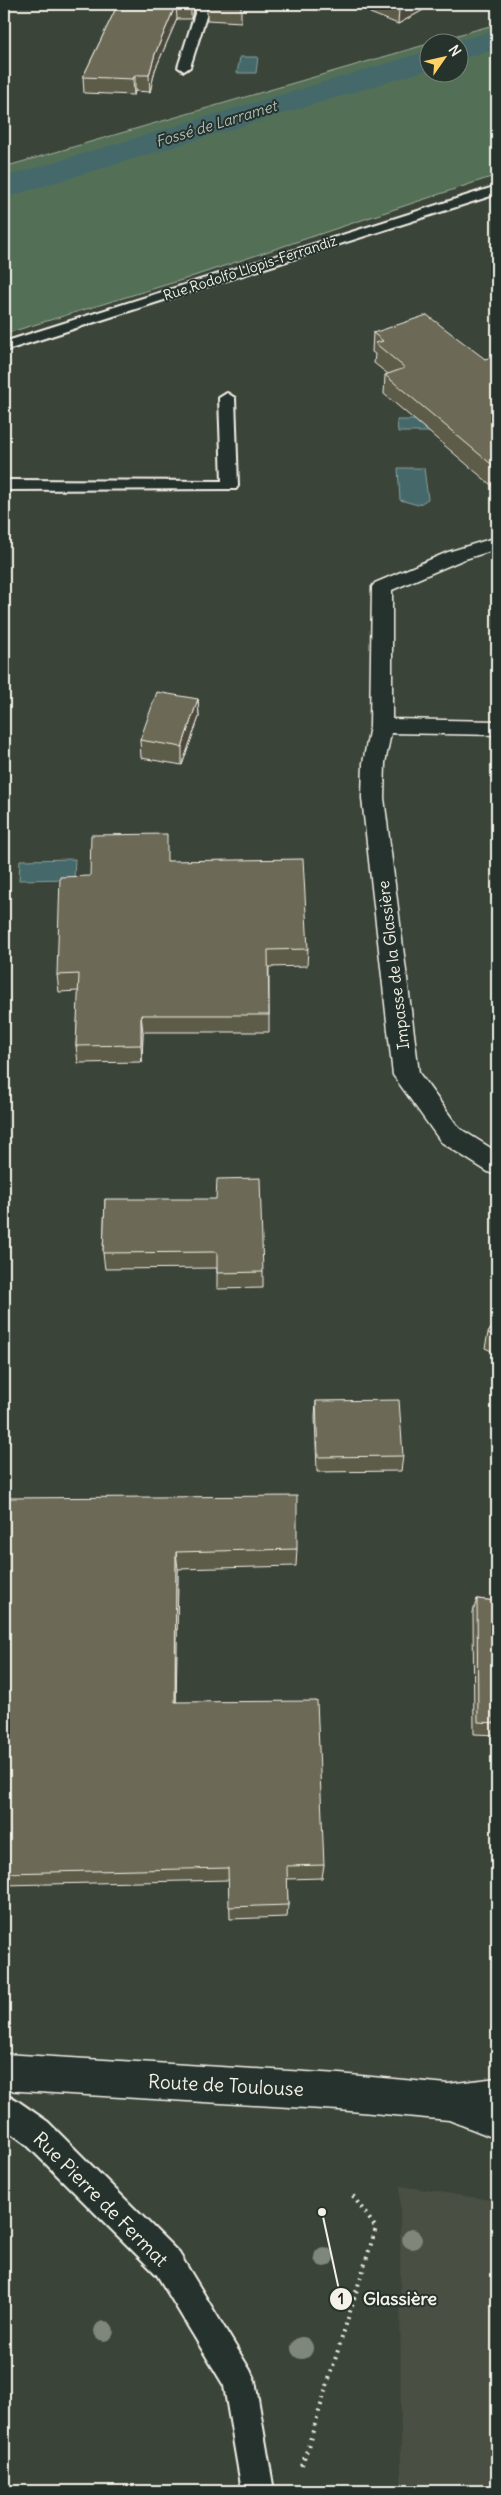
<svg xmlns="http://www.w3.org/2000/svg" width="501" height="2495" viewBox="0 0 501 2495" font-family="Delius,sans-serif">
<rect width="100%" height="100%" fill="#3b4439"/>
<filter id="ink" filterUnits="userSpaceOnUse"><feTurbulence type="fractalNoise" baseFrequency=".02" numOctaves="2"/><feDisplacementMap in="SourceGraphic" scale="10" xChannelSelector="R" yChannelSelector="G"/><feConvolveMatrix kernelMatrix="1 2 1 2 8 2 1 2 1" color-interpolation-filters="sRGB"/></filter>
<g filter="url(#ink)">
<path fill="#4a4f42" d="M 400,2186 L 497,2201 L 497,2491 L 401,2491 Z"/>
<path fill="#537057" stroke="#a4b0a0" d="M 497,24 L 497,175 L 182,280 L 4,334 L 4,167 L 428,44 L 428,72 L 458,72 L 458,42 L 432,42 Z"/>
<g fill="#45696a" stroke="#8b9f9c">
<path d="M 240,57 L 258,57 L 256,73 L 237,73 Z"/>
<path d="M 397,420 L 442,420 L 443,432 L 398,432 Z"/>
<path d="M 398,468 L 424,468 L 428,499 L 418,505 L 400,500 Z"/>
<path d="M 75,859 L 74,879 L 19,880 L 20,860 Z"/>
</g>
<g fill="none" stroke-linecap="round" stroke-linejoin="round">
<g fill="#45696a" fill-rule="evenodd">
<path d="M 497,30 L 497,49 L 458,60 L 458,42 L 453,42 Z"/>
<path d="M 428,51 L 428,70 L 4,198 L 4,177 Z"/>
</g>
<defs>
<g id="service">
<path d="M 198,4 L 210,4 L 190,67 L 184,71 L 178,67 Z"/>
<path d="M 497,186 L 497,194 L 4,351 L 4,342 Z"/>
<path d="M 227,393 L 235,398 L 238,486 L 236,489 L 4,490 L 4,480 L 222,481 L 219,398 Z"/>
<path d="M 4,2095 L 15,2099 L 48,2122 L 179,2253 L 250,2370 L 255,2381 L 274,2491 L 242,2491 L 224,2386 L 157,2275 L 26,2144 L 4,2128 Z"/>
</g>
<path id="minor" d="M 497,537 L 497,549 L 462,560 L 392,590 L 392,719 L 497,721 L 497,735 L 391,733 L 385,763 L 384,798 L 419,1073 L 459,1128 L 497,1152 L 497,1176 L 488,1172 L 441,1142 L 393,1075 L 362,798 L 363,763 L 370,726 L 372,587 L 375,583 L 448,552 Z"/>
<path id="secondary" d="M 4,2054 L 339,2074 L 448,2084 L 497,2078 L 497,2139 L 449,2120 L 339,2110 L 4,2090 Z"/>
</defs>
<use href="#service" stroke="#f4f1e8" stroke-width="4"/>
<use href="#minor" stroke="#f4f1e8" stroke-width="3"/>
<use href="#secondary" stroke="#f4f1e8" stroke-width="3"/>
<path stroke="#f4f1e8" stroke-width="4" stroke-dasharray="2 5" stroke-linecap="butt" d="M 302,2466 L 376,2228 L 351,2193"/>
<use href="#service" fill="#26332d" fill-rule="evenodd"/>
<use href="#minor" fill="#26332d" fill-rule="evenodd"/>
<use href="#secondary" fill="#26332d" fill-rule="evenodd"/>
</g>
<g fill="#7e8779">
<circle cx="412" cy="2239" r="10"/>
<circle cx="324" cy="2257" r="10"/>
<circle cx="104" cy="2331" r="10"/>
<circle cx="302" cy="2348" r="11"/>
</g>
<g fill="#5d5b4a" stroke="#f4f1e8">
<path d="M 118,4 L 196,4 L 191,19 L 177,19 L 155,70 L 150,92 L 135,91 L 134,95 L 84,93 L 83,77 Z"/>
<path d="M 207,4 L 241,5 L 241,22 L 207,20 Z"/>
<path d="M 367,4 L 434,4 L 398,24 L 370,13 Z"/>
<path d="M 373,333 L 485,359 L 497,358 L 497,490 L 384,394 L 385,375 L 388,374 L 374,363 L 375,354 L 372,352 Z"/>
<path d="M 198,699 L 199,717 L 182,765 L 141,758 L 140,740 Z"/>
<path d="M 168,861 L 308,949 L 307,966 L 269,967 L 269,1032 L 143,1032 L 142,1062 L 78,1063 L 76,1046 L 79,991 L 59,992 L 57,975 L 90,876 Z"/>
<path d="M 105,1199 L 263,1272 L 263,1288 L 217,1289 L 217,1268 L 105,1269 L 103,1253 Z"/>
<path d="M 497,1319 L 497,1371 L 493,1369 L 496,1353 L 485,1348 L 488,1333 Z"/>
<path d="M 316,1401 L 403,1456 L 401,1471 L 317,1472 L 315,1417 Z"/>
<path d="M 4,1498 L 297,1549 L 296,1566 L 178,1569 L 176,1702 L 324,1865 L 322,1878 L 287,1879 L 288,1905 L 287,1917 L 230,1919 L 229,1880 L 4,1885 Z"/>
<path d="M 477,1599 L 497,1601 L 497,1735 L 474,1734 L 473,1612 Z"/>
</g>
<g fill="#4c4a3c" stroke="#f4f1e8">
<path d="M 176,4 L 177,19 L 155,70 L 150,92 L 149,75 L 155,54 Z"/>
<path d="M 191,4 L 196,4 L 191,19 Z"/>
<path d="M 407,4 L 434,4 L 398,24 L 399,8 Z"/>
<path d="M 135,75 L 135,91 L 134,95 L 133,79 Z"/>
<path d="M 198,699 L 199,717 L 182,765 L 182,747 Z"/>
<path d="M 141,1015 L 143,1032 L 142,1062 L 141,1045 Z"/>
<path d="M 176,1552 L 178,1569 L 176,1717 L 175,1702 Z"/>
</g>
<g fill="#6c6a56" stroke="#f4f1e8">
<path d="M 118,4 L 176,4 L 155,54 L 149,75 L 135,75 L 133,79 L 83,77 Z"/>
<path d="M 207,4 L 240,4 L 241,5 Z"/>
<path d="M 388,4 L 407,4 L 399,8 Z"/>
<path d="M 427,315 L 485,359 L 495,356 L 497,358 L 497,469 L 385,375 L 405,368 L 375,343 L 383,341 L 373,333 Z"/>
<path d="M 157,692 L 198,699 L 182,747 L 140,740 Z"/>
<path d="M 167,834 L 167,861 L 303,859 L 308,949 L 268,950 L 269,1015 L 141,1015 L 141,1045 L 76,1046 L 79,974 L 57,975 L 60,877 L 90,876 L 91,835 Z"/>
<path d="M 260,1178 L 263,1272 L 217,1273 L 217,1252 L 103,1253 L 105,1199 L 216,1199 L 217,1179 Z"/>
<path d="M 497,1319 L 497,1337 L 488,1333 Z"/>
<path d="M 399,1400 L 403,1456 L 318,1457 L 316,1401 Z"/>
<path d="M 297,1496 L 297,1549 L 176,1552 L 175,1702 L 317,1701 L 324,1865 L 287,1866 L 288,1905 L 229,1907 L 228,1868 L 4,1873 L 4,1498 Z"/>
<path d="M 477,1599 L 497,1601 L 497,1723 L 478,1722 Z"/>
</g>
</g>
<g text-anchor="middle" stroke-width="4" stroke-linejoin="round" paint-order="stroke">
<g font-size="14" fill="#f4f1e8" stroke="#26332d">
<text transform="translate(250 268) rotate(-18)" y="5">Rue Rodolfo Llopis-Ferrandiz</text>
</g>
<g font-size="15" font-style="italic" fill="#aebbb6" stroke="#26332d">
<text transform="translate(216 124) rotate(-17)" y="5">Fossé de Larramet</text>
</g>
<g font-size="16" fill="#f4f1e8" stroke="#26332d">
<text transform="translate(393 965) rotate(-97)" y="6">Impasse de la Glassière</text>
</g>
<g font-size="19" fill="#f4f1e8" stroke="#26332d">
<text transform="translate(226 2085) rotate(3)" y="7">Route de Toulouse</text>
<text transform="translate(101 2199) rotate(45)" y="7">Rue Pierre de Fermat</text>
</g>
</g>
<path fill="none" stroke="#f4f1e8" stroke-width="2" d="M322 2212L341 2299"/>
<g fill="#f4f1e8" stroke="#26332d" stroke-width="2">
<circle cx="322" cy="2212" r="5"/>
<circle cx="341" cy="2299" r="12"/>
</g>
<g font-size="15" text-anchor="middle" font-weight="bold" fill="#111">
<text x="341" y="2304">1</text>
</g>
<g font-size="18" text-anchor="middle" font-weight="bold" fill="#f4f1e8" stroke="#26332d" stroke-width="4" stroke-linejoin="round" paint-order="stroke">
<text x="400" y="2305">Glassière</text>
</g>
<rect width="501" height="2495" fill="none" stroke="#26332d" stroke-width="20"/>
<rect x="10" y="10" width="481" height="2475" fill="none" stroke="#f4f1e8" stroke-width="2" filter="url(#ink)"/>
<g transform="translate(444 58) rotate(56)"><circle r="24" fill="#26332d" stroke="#787f78"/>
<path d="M0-4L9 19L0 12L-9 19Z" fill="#ffd166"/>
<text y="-8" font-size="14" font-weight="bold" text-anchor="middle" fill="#f4f1e8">N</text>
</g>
</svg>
